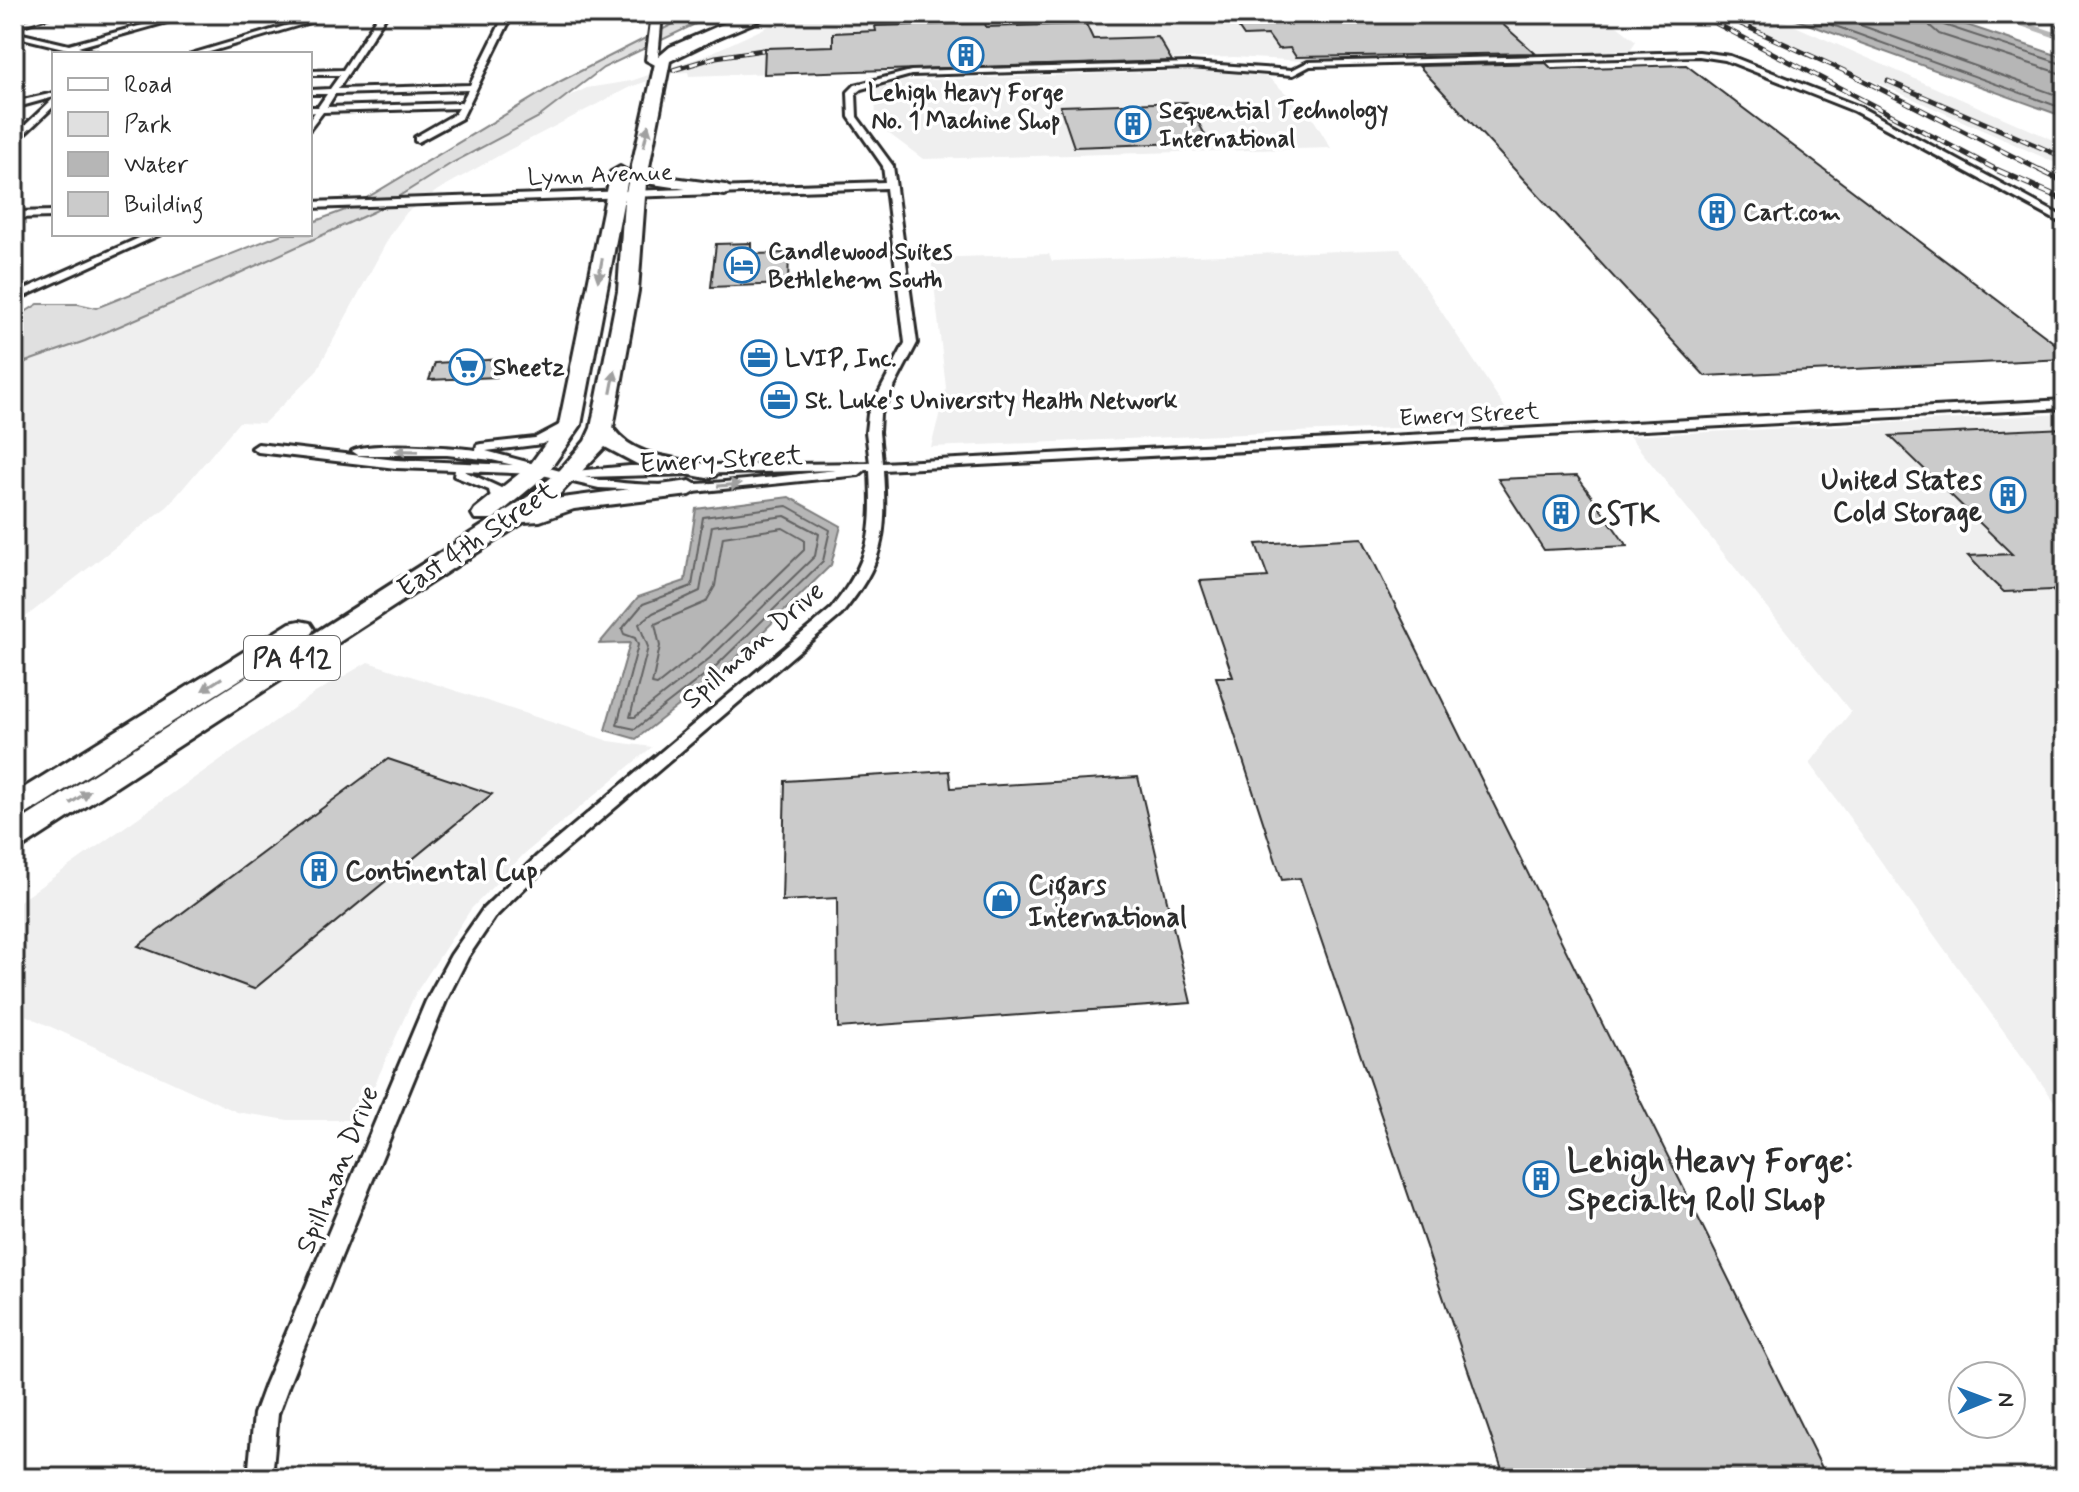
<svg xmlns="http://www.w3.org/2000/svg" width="2079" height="1492" viewBox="0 0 2079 1492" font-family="Mynerve,sans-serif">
<rect width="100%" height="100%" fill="#fff"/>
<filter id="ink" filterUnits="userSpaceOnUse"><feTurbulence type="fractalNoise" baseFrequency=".0125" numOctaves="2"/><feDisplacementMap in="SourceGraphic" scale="16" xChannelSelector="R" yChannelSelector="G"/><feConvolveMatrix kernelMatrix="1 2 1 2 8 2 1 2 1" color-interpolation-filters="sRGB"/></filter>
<g filter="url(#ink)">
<g fill="#efefef">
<path d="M 795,14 L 1602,14 L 1636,41 L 1630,50 L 1413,59 L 1304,61 L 1234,57 L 689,76 L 688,72 L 672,73 L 630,87 L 507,151 L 438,190 L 407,212 L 392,232 L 316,372 L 264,423 L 239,422 L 168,506 L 14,626 L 14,366 L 85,341 L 194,294 L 375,211 L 452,163 L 539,117 L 555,103 L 587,88 L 631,81 L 704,56 Z"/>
<path d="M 1724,14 L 1768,14 L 2065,145 L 2065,167 Z"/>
<path d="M 1210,70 L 1268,77 L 1312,117 L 1331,148 L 923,159 L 876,124 L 875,89 L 906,81 Z"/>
<path d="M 1400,249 L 1515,423 L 931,447 L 946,388 L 931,258 L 1049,254 L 1052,261 Z"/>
<path d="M 2065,414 L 2065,1116 L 1810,763 L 1851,712 L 1629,436 Z"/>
<path d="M 368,662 L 609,741 L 652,747 L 523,855 L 471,909 L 415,994 L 359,1120 L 288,1120 L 237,1112 L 14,1010 L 14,905 L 315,693 Z"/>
</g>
<path fill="#e0e0e0" stroke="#868686" stroke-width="2" d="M 681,14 L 716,14 L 603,68 L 539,117 L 452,163 L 375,211 L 194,294 L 85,341 L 14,366 L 14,319 L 38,304 L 78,304 L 96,308 L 282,234 L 310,234 L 310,223 L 348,209 L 561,81 L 689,16 Z"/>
<g fill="#b6b6b6" stroke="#7e7e7e" stroke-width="2">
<path d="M 1780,14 L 1934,14 L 2065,58 L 2065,117 Z"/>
<path d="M 789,497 L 841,526 L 831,565 L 722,672 L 636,739 L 605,730 L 630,643 L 599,644 L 638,597 L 685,581 L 696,509 Z"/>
</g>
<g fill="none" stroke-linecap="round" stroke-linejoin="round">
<g stroke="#636363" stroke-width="2">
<path d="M 1802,14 L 2065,109"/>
<path d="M 1829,14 L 2065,98"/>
<path d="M 1928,14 L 1930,26 L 1939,34 L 2065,75"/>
<path d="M 1938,14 L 1944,25 L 2065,65"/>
<path d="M 787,506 L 830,530 L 823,561 L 716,666 L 635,729 L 617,725 L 638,645 L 635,638 L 624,634 L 622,629 L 643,604 L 692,586 L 703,517 Z"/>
<path d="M 785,516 L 819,534 L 815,556 L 710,658 L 635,717 L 630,717 L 648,647 L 639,624 L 653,613 L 700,591 L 712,526 Z"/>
<path d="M 783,528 L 804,540 L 804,550 L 702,649 L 657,685 L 652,684 L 660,646 L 655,624 L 706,602 L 715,586 L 723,537 Z"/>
</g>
<path stroke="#7e7e7e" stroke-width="3" d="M 2032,14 L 2053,21 L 2065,37"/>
<path fill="#b6b6b6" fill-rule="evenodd" d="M 1985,14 L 2000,14 L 2065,35 L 2065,41 Z"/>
</g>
<g fill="#cbcbcb" stroke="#2b2b2b" stroke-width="2">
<path d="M 1229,14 L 1491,14 L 1535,53 L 1296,57 L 1290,48 L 1278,49 L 1268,35 L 1244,36 Z"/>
<path d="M 985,23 L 986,27 L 1086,24 L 1093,39 L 1158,37 L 1172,61 L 764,74 L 765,48 L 833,46 L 833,33 L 876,31 L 875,26 Z"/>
<path d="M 1546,63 L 1552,69 L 1686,65 L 2065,351 L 2065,359 L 1705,376 L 1419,66 Z"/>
<path d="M 1187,102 L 1209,142 L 1074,147 L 1060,106 Z"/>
<path d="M 751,243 L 751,254 L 789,253 L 788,284 L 711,287 L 716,244 Z"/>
<path d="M 504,359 L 497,377 L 429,380 L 435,363 Z"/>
<path d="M 2065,428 L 2065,603 L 2052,590 L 2004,592 L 1993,582 L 1968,556 L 2012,554 L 1890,436 Z"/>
<path d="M 1577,476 L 1627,546 L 1544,550 L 1498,479 Z"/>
<path d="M 1362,538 L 1827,1478 L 1505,1478 L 1300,878 L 1282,880 L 1216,677 L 1233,677 L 1200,581 L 1268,577 L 1256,544 Z"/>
<path d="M 388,759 L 492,794 L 254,989 L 138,946 Z"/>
<path d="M 949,771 L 951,788 L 1138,777 L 1191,1003 L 838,1028 L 837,898 L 782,901 L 785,781 Z"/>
</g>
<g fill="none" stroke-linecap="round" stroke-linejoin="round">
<defs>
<g id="street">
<path d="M 45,14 L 57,14 L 14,28 L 14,24 Z"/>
<path d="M 183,14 L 195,14 L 78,47 L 102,54 L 88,54 L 14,36 L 14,32 L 69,45 Z"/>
<path d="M 325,14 L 337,14 L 203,54 L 191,54 Z"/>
<path d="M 379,14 L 387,14 L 338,89 L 470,85 L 505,14 L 513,14 L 462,118 L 418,142 L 415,141 L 415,137 L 455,114 L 459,108 L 323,112 L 310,129 L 310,119 L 315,112 L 310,113 L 310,107 L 318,107 L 327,94 L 310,94 L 310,90 L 330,89 L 340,75 L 310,75 L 310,71 L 343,70 ZM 468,90 L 461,103 L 327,107 L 335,94 Z"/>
<path d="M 763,14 L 774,14 L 717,38 L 710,36 Z"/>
<path d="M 1699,52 L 1730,56 L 1860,107 L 2065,218 L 2065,225 L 1854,111 L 1725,60 L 1699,56 L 1310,66 L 1293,75 L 1190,67 L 911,75 L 861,89 L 856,93 L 857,117 L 893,166 L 917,343 L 880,414 L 879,432 L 882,463 L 2065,400 L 2065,408 L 883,470 C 887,537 884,562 841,615 L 549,864 L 495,917 L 468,957 L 446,1001 L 289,1384 L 278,1414 L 272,1478 L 248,1478 L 254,1414 L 265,1384 L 426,1001 L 451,955 L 483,909 L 537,856 L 831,609 C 871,559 873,533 870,470 L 865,470 L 859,475 L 694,492 L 599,488 L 538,474 L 464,471 L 501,488 L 505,498 L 497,512 L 492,513 L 485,509 L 491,498 L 489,490 L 454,476 L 455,470 L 396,468 L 258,452 L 252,448 L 258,444 L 396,460 L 513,465 L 492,460 L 447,455 L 358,455 L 352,451 C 367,441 454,447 476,450 L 477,445 L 481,444 L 535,438 L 569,420 L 573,421 L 573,427 L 542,444 L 486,451 L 564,472 L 630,466 L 870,463 L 866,432 L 868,414 L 905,343 L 886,188 L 310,208 L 310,202 L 885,182 L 883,166 L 849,117 L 848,92 L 855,85 L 911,71 L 1190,63 L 1292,70 L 1308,62 ZM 836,470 C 754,478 666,495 585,477 Z"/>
<path d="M 54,93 L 54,97 L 14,108 L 14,102 Z"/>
<path d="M 54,98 L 54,106 L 14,144 L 14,136 Z"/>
<path d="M 54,211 L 54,217 L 14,218 L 14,212 Z"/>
<path d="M 148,234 L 161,234 L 14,301 L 14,294 Z"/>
</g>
<path id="secondary" d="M 652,14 L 662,14 L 658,58 L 667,64 L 661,68 L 646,60 Z"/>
<g id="highway">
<path d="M 746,14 L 765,14 L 670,61 L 649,167 L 659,176 L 725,185 L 734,190 L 725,195 L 646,183 L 638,291 L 613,428 C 636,461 681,457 715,466 L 719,471 L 715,476 L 707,478 L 639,465 L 605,447 L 555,499 L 690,481 L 702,488 L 690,495 L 574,509 L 540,521 L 524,522 L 25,846 L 14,849 L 14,825 L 529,496 L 560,470 L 585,441 L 591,428 L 618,291 L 624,201 L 656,59 L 670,47 Z"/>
<path d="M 620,167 L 629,172 L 581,425 L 546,475 L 493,519 L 475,519 L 472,514 L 475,509 L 530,465 L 559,425 L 611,172 Z"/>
<path d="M 300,621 L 310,623 L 314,629 L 310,635 L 25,815 L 14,818 L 14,794 L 290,623 Z"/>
</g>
</defs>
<use href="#street" stroke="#2b2b2b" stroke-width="6"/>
<use href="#secondary" stroke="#2b2b2b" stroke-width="6"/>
<use href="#highway" stroke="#2b2b2b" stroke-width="6"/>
<use href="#street" fill="#fff" fill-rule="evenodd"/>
<use href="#secondary" fill="#fff" fill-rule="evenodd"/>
<use href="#highway" fill="#fff" fill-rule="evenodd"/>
<defs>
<g id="rail-far1">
<path d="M 1698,14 L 2001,172"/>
<path d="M 1741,24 L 1849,73 L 2044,172"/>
<path d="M 673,70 L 716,57 L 763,50"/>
<path d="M 1888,81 L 2065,158"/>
</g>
<g id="rail">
<path d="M 1997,170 L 2065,200"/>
<path d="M 2040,170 L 2065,182"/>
</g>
</defs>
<use href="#rail-far1" stroke="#2b2b2b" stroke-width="5"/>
<use href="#rail" stroke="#2b2b2b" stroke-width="6"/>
<use href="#rail-far1" stroke="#fff" stroke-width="3" stroke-dasharray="9" stroke-linecap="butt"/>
<use href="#rail" stroke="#fff" stroke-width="4" stroke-dasharray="12" stroke-linecap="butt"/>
</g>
<defs><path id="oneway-solid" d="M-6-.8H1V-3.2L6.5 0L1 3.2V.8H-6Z" transform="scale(2)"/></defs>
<g fill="#a0a0a0">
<use href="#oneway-solid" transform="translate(646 136) rotate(-77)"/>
<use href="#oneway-solid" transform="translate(600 270) rotate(101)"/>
<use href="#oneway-solid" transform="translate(613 382) rotate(-79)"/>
<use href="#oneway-solid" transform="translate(407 451) rotate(-179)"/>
<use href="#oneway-solid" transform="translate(729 485) rotate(-5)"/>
<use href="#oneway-solid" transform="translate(212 684) rotate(148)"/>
<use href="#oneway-solid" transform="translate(80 797) rotate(-33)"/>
</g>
</g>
<defs>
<symbol id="building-ring" viewBox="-11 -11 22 22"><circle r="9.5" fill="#fff" stroke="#1f6fb2" stroke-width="1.5"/><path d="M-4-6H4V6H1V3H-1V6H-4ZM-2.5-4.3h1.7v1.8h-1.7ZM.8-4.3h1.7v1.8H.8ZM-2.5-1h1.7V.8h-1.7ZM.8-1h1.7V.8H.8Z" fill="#1f6fb2"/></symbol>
<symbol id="hotel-ring" viewBox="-11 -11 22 22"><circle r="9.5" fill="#fff" stroke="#1f6fb2" stroke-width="1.5"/><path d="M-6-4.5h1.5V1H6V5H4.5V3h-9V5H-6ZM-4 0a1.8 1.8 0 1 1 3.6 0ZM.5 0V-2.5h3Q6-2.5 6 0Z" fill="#1f6fb2"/></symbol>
<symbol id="office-ring" viewBox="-11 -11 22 22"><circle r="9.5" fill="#fff" stroke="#1f6fb2" stroke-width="1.5"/><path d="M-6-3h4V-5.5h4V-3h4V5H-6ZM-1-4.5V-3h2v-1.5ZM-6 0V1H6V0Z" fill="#1f6fb2"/></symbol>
<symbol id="supermarket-ring" viewBox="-11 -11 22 22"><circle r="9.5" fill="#fff" stroke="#1f6fb2" stroke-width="1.5"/><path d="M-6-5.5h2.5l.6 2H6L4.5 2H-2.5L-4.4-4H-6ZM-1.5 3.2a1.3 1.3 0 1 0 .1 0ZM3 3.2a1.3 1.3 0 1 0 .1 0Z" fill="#1f6fb2"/></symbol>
<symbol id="shop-ring" viewBox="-11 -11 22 22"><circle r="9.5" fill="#fff" stroke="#1f6fb2" stroke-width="1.5"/><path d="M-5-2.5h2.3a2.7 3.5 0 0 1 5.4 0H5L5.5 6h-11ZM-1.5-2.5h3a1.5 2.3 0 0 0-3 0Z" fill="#1f6fb2"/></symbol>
</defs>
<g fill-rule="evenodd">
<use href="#building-ring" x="946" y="35" width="40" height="40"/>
<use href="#building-ring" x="1113" y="104" width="40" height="40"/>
<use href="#building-ring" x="1697" y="192" width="40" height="40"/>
<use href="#hotel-ring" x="722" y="245" width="40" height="40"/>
<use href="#office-ring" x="739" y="338" width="40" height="40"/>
<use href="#supermarket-ring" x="447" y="347" width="40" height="40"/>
<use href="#office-ring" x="759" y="380" width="40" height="40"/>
<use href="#building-ring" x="1988" y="475" width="40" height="40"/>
<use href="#building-ring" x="1541" y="493" width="40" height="40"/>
<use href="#building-ring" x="299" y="850" width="40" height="40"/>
<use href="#shop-ring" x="982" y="880" width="40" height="40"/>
<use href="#building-ring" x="1521" y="1159" width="40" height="40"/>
</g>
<g text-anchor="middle" stroke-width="7" stroke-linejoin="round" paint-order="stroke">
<g font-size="24" font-weight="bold" fill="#2b2b2b" stroke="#fff" text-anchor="start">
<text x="966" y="100" text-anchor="middle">Lehigh Heavy Forge<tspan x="966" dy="28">No. 1 Machine Shop</tspan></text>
<text x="1159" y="118">Sequential Technology<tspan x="1159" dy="28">International</tspan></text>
<text x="1743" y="220">Cart.com</text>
<text x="768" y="259">Candlewood Suites<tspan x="768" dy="28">Bethlehem South</tspan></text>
<text x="785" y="366">LVIP, Inc.</text>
<text x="493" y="375">Sheetz</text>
<text x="805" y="408">St. Luke's University Health Network</text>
</g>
<g font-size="24" fill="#2b2b2b" stroke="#fff">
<text transform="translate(600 174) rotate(-2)" y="8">Lynn Avenue</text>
<text transform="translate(1469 414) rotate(-3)" y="8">Emery Street</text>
</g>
<rect fill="#fff" stroke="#6b6b6b" stroke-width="2" x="244" y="636" width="96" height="44" rx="6"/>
<g font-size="26" font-weight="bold" fill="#2b2b2b">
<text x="292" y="667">PA 412</text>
</g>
<g font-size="28" fill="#2b2b2b" stroke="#fff">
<text transform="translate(721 458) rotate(-3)" y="10">Emery Street</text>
<text transform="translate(476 538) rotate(-34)" y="10">East 4th Street</text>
<text transform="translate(752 644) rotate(-41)" y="10">Spillman Drive</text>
<text transform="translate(336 1169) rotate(-68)" y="10">Spillman Drive</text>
</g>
<g font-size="28" font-weight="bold" fill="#2b2b2b" stroke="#fff" text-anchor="start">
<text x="1982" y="489" text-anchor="end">United States<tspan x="1982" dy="32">Cold Storage</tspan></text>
<text x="1587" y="523">CSTK</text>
<text x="345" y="880">Continental Cup</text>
<text x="1028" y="894">Cigars<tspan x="1028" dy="32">International</tspan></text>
</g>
<g font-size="34" font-weight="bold" fill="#2b2b2b" stroke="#fff" text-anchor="start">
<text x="1567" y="1171">Lehigh Heavy Forge:<tspan x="1567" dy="39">Specialty Roll Shop</tspan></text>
</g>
</g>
<rect width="2079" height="1492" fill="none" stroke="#fff" stroke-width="48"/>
<rect x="24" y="24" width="2031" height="1444" fill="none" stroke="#2b2b2b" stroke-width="3" filter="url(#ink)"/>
<rect x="52" y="52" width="260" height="184" fill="#ffffff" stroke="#aaaaaa" stroke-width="2"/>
<rect x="68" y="78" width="40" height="12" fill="#ffffff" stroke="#aaaaaa" stroke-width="2"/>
<text x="124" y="92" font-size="24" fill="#2b2b2b">Road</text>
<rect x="68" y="112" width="40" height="24" fill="#e0e0e0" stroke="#aaaaaa" stroke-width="2"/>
<text x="124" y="132" font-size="24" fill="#2b2b2b">Park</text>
<rect x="68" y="152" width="40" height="24" fill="#b6b6b6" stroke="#aaaaaa" stroke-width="2"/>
<text x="124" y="172" font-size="24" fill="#2b2b2b">Water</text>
<rect x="68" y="192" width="40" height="24" fill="#cbcbcb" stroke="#aaaaaa" stroke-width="2"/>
<text x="124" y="212" font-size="24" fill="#2b2b2b">Building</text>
<g transform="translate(1987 1400) rotate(89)"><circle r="38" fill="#ffffff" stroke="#aaaaaa" stroke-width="2"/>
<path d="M0-6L14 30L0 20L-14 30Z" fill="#1f6fb2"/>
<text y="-12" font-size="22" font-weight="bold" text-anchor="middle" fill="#2b2b2b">N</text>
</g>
</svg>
